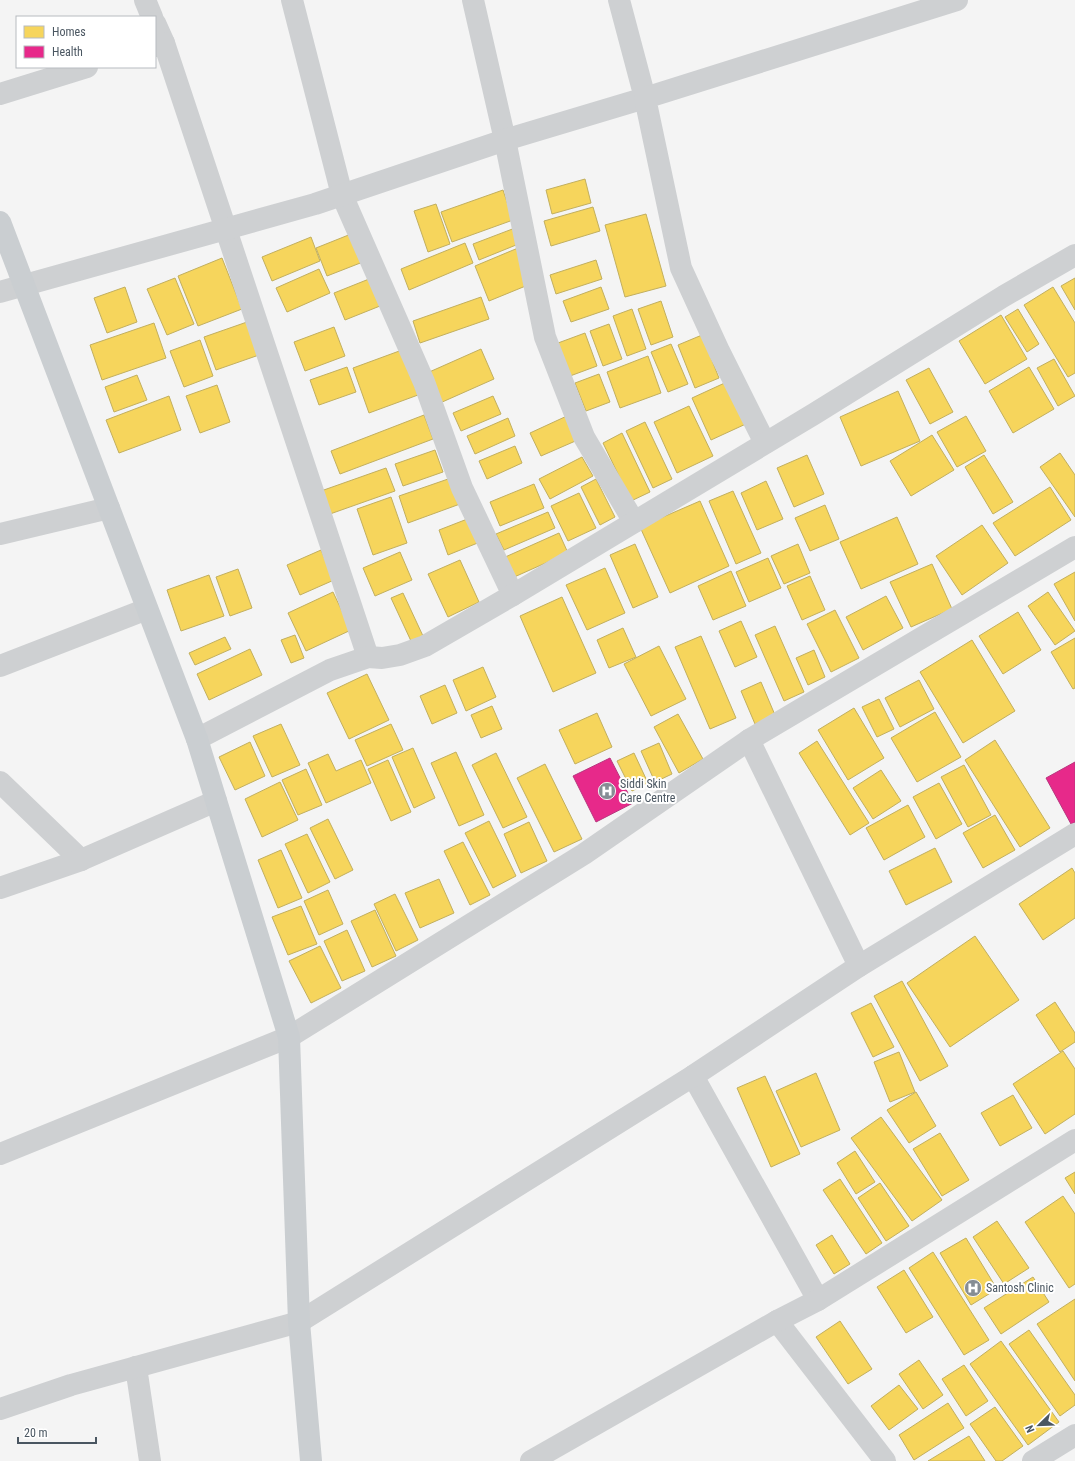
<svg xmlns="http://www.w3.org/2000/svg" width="1075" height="1461" viewBox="0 0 1075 1461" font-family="'Roboto Condensed',sans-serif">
<rect width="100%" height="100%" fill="#f4f4f4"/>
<g fill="#f6d55c" stroke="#c2af5e">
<path d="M 585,179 L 591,203 L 552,214 L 546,190 Z"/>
<path d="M 503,190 L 513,220 L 452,242 L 441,212 Z"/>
<path d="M 436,204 L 450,244 L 428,252 L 414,211 Z"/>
<path d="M 593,207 L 600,231 L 551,246 L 544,221 Z"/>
<path d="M 646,214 L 666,286 L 625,297 L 605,225 Z"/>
<path d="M 515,228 L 521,243 L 479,260 L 473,244 Z"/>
<path d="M 356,232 L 368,260 L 327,276 L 316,248 Z"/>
<path d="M 311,237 L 320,261 L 272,281 L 262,257 Z"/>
<path d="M 465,243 L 473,263 L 409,290 L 401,269 Z"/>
<path d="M 518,248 L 533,283 L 489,301 L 475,266 Z"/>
<path d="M 222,258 L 242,309 L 198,326 L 178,276 Z"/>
<path d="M 596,260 L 602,279 L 556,294 L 550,275 Z"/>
<path d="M 319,269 L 330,293 L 287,312 L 276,288 Z"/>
<path d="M 374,277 L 385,304 L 345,320 L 334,293 Z"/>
<path d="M 175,278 L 194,324 L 167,335 L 147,289 Z"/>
<path d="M 1075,278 L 1075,310 L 1061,286 Z"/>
<path d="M 125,287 L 137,322 L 107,333 L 94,298 Z"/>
<path d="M 601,287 L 609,309 L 571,322 L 563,301 Z"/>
<path d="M 1053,287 L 1075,323 L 1075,373 L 1068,377 L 1024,305 Z"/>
<path d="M 481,297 L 489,319 L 420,343 L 413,321 Z"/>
<path d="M 661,301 L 673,337 L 651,345 L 638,309 Z"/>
<path d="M 632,309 L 646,349 L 627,356 L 613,316 Z"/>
<path d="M 1018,309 L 1039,344 L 1027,352 L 1005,317 Z"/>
<path d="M 1001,315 L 1027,359 L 985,384 L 959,341 Z"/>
<path d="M 247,322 L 259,355 L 216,370 L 204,337 Z"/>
<path d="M 154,323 L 166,358 L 102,380 L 90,345 Z"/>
<path d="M 609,324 L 622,359 L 603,366 L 590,331 Z"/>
<path d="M 334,327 L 345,356 L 305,371 L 294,342 Z"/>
<path d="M 585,333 L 597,366 L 570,376 L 558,343 Z"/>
<path d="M 702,335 L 719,378 L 695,388 L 678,345 Z"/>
<path d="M 200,340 L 213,376 L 184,387 L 170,351 Z"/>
<path d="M 671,344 L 688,384 L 668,392 L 651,352 Z"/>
<path d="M 481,349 L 494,379 L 440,403 L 427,373 Z"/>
<path d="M 402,350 L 418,395 L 369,413 L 353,368 Z"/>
<path d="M 648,356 L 661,393 L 620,408 L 607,372 Z"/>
<path d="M 1054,359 L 1075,396 L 1058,406 L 1037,368 Z"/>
<path d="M 347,367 L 356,392 L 319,405 L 310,380 Z"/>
<path d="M 1029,367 L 1054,409 L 1013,433 L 989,391 Z"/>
<path d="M 929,368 L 953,412 L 930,424 L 906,380 Z"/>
<path d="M 599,374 L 610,402 L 586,411 L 575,383 Z"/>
<path d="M 137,375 L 147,400 L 114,412 L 105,387 Z"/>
<path d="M 729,381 L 748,423 L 711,440 L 692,398 Z"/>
<path d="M 217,385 L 230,422 L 200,433 L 186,396 Z"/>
<path d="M 898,391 L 920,441 L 861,466 L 840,417 Z"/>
<path d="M 169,396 L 181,430 L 119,453 L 106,420 Z"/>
<path d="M 493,396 L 501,414 L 461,431 L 453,413 Z"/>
<path d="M 689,406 L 713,456 L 677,473 L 654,422 Z"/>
<path d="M 424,415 L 433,439 L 340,474 L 331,451 Z"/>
<path d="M 569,415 L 580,439 L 541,456 L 530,433 Z"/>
<path d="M 966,416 L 986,451 L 957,467 L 937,432 Z"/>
<path d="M 508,418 L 515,436 L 475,454 L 467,436 Z"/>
<path d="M 645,422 L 672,479 L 653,488 L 626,431 Z"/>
<path d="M 622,433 L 650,492 L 631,501 L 603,443 Z"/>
<path d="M 932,435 L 954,470 L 911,496 L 890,461 Z"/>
<path d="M 515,446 L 522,463 L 487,479 L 479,461 Z"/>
<path d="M 435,450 L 443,472 L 403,486 L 395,464 Z"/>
<path d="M 1060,453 L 1075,475 L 1075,517 L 1040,467 Z"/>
<path d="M 807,455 L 824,494 L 794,507 L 777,468 Z"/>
<path d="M 984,455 L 1013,502 L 993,514 L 965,467 Z"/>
<path d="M 582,457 L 593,476 L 550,499 L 539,479 Z"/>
<path d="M 386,468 L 395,491 L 330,514 L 321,491 Z"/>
<path d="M 451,478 L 460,504 L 408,523 L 399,496 Z"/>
<path d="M 596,479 L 615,517 L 600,525 L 581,487 Z"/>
<path d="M 766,481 L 783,519 L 757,530 L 741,493 Z"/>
<path d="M 534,484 L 544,508 L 500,526 L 490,502 Z"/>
<path d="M 1050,487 L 1071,520 L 1015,556 L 993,523 Z"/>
<path d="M 733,491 L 761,553 L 736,564 L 709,501 Z"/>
<path d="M 579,493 L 596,528 L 568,541 L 551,506 Z"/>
<path d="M 391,497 L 407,543 L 373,555 L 357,509 Z"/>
<path d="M 700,501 L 729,566 L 670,593 L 640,527 Z"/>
<path d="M 825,505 L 839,539 L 810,551 L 795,518 Z"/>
<path d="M 548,512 L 555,528 L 504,550 L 496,534 Z"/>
<path d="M 475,516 L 485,540 L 448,555 L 439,530 Z"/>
<path d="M 897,517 L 918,564 L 861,589 L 840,542 Z"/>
<path d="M 982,525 L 1008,563 L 962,595 L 936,556 Z"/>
<path d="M 559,533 L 568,553 L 512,578 L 503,558 Z"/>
<path d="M 635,544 L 658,597 L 633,608 L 610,555 Z"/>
<path d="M 798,544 L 810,573 L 784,584 L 771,556 Z"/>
<path d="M 321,550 L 334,580 L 300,595 L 287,565 Z"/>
<path d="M 400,552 L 412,580 L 375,596 L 363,568 Z"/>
<path d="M 768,558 L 781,588 L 749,602 L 736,572 Z"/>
<path d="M 460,560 L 479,602 L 448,617 L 428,574 Z"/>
<path d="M 932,564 L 952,609 L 911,627 L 890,582 Z"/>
<path d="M 605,568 L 625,613 L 587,630 L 566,585 Z"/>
<path d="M 238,569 L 252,608 L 230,616 L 216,577 Z"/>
<path d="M 731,571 L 746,606 L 713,620 L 698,586 Z"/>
<path d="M 1075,572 L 1075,621 L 1054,584 Z"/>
<path d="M 209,575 L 224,616 L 181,631 L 167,590 Z"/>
<path d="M 810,576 L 825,610 L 802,620 L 787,586 Z"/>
<path d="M 333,592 L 351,630 L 306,651 L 288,613 Z"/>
<path d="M 1048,592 L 1075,631 L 1055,645 L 1028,606 Z"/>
<path d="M 403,593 L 423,636 L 411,641 L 391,598 Z"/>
<path d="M 886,596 L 903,628 L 863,650 L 846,617 Z"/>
<path d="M 562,597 L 596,673 L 553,692 L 520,616 Z"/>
<path d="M 835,610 L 859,658 L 831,672 L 807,624 Z"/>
<path d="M 1018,612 L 1041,650 L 1003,674 L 979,636 Z"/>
<path d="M 741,621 L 757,657 L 735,667 L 719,631 Z"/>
<path d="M 775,626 L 804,692 L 784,701 L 755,635 Z"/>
<path d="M 623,628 L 636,657 L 609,668 L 597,640 Z"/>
<path d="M 295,635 L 304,658 L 291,663 L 281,640 Z"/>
<path d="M 701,636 L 736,718 L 710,729 L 675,647 Z"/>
<path d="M 225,637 L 231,649 L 195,665 L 189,653 Z"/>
<path d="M 1075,638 L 1075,688 L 1073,689 L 1051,652 Z"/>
<path d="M 972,640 L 1015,711 L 963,743 L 920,672 Z"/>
<path d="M 659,646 L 686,699 L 651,716 L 624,664 Z"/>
<path d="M 250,649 L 262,675 L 209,700 L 197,674 Z"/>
<path d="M 814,650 L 825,677 L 808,685 L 796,658 Z"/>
<path d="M 483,667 L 496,697 L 466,711 L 453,680 Z"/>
<path d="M 367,674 L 389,720 L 349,739 L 327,693 Z"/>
<path d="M 919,680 L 934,709 L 900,727 L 885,698 Z"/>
<path d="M 761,682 L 775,715 L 755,724 L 741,691 Z"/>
<path d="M 445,685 L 457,713 L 432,724 L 420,696 Z"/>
<path d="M 879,699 L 894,729 L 877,737 L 862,707 Z"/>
<path d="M 492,706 L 502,729 L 481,738 L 471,715 Z"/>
<path d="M 854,708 L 884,758 L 848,780 L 818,730 Z"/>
<path d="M 935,712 L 961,757 L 917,782 L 891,738 Z"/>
<path d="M 597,713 L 612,747 L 575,764 L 559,730 Z"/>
<path d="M 678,714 L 703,759 L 679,773 L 654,727 Z"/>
<path d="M 281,724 L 300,765 L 272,777 L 253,736 Z"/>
<path d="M 391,724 L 403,750 L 367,766 L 355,740 Z"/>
<path d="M 995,740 L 1050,828 L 1020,847 L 965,760 Z"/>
<path d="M 817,741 L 869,823 L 850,835 L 799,753 Z"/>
<path d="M 250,742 L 265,776 L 235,790 L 219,757 Z"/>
<path d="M 659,743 L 672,774 L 655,782 L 641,751 Z"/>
<path d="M 413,748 L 435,798 L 414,808 L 392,757 Z"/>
<path d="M 456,752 L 484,815 L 459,826 L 431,763 Z"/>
<path d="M 496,753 L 527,817 L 503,828 L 472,765 Z"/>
<path d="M 634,753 L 648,783 L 632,791 L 617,761 Z"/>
<path d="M 328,754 L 336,771 L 361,760 L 371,783 L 326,803 L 308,763 Z"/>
<path d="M 388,760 L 411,812 L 391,821 L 368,769 Z"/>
<path d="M 545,764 L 582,839 L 554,852 L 517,778 Z"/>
<path d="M 964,765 L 991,815 L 968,827 L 941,777 Z"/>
<path d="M 306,769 L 322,805 L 298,815 L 282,780 Z"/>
<path d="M 881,770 L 901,801 L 873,819 L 853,788 Z"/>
<path d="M 280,782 L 298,820 L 262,837 L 245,799 Z"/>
<path d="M 939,783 L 962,824 L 936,839 L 913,797 Z"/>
<path d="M 908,805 L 925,837 L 884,860 L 866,828 Z"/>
<path d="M 995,815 L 1015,850 L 983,868 L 963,833 Z"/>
<path d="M 328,819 L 353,870 L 335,879 L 310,828 Z"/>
<path d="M 489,821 L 516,876 L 493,888 L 465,833 Z"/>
<path d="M 529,822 L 547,861 L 521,873 L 504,834 Z"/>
<path d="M 307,834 L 330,882 L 308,893 L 285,844 Z"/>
<path d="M 463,842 L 490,895 L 470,905 L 444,851 Z"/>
<path d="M 935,848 L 952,882 L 906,905 L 889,871 Z"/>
<path d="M 281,850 L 302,898 L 278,908 L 258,860 Z"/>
<path d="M 1072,868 L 1075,873 L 1075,918 L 1043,940 L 1019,904 Z"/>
<path d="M 439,879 L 454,913 L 420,928 L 405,893 Z"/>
<path d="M 328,890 L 343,924 L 319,935 L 304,901 Z"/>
<path d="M 395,894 L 418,940 L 396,951 L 374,904 Z"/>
<path d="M 301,906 L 317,944 L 288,955 L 272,917 Z"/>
<path d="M 375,910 L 396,956 L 372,967 L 351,921 Z"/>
<path d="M 347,930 L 365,971 L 342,981 L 324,941 Z"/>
<path d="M 975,936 L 1019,1000 L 950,1047 L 907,983 Z"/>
<path d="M 320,946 L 341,988 L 311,1003 L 289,961 Z"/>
<path d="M 902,981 L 948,1066 L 920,1081 L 874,996 Z"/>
<path d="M 1055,1002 L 1075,1033 L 1075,1042 L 1060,1052 L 1036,1015 Z"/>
<path d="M 871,1003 L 894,1047 L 873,1057 L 851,1013 Z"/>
<path d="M 1063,1051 L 1075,1069 L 1075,1114 L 1045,1134 L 1013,1084 Z"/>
<path d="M 899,1052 L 915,1092 L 890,1102 L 874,1062 Z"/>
<path d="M 816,1073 L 840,1130 L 801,1147 L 776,1091 Z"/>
<path d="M 765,1076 L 800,1154 L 771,1167 L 737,1088 Z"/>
<path d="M 916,1092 L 936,1126 L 909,1143 L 887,1110 Z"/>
<path d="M 1013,1095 L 1032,1128 L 1000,1146 L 981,1113 Z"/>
<path d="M 881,1117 L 942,1200 L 912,1221 L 851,1138 Z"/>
<path d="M 940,1133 L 969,1180 L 942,1196 L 913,1149 Z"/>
<path d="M 855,1151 L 875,1182 L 856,1194 L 837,1163 Z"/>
<path d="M 1075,1172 L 1075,1194 L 1065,1178 Z"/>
<path d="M 840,1179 L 882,1243 L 866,1254 L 823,1190 Z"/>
<path d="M 880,1183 L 909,1226 L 886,1241 L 858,1198 Z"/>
<path d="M 1063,1196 L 1075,1214 L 1075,1284 L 1069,1288 L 1025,1222 Z"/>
<path d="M 997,1221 L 1029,1268 L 1004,1284 L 973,1237 Z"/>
<path d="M 832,1235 L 850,1264 L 834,1274 L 816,1245 Z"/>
<path d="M 966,1238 L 997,1289 L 971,1305 L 940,1253 Z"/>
<path d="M 933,1252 L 989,1340 L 964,1355 L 909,1268 Z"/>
<path d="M 904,1270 L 933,1317 L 906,1333 L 877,1287 Z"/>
<path d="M 1033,1277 L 1049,1302 L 1001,1334 L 984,1308 Z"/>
<path d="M 1075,1299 L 1075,1381 L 1037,1324 Z"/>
<path d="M 840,1321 L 872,1369 L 848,1384 L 816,1337 Z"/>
<path d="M 1029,1330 L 1075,1395 L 1075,1405 L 1060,1416 L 1009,1344 Z"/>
<path d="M 1001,1341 L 1059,1422 L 1028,1445 L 970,1364 Z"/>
<path d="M 919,1360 L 943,1395 L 923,1409 L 899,1374 Z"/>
<path d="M 964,1365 L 988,1401 L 966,1416 L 942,1379 Z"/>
<path d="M 899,1385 L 918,1409 L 889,1430 L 871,1406 Z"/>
<path d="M 948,1403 L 964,1428 L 914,1460 L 899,1435 Z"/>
<path d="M 995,1407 L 1023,1446 L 1002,1461 L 996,1461 L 970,1424 Z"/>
<path d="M 969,1436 L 985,1461 L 928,1461 Z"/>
</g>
<g fill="#e7298a" stroke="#b8367e">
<path d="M 610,758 L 633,803 L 596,822 L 573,776 Z"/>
<path d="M 1075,762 L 1075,822 L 1071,824 L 1046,778 Z"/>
</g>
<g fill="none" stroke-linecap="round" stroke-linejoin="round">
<g stroke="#ced0d2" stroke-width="22">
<path d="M 145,0 L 152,17"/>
<path d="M 292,0 L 342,195 L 424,382 L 462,488 L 513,595"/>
<path d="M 473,0 L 505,140 L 545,337 L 584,437 L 634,522"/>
<path d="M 155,23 L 164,43 L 155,46"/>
<path d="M 164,43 L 368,657"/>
<path d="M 0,94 L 87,67"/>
<path d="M 0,292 L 315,204 L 505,140 L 645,98 L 619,0"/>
<path d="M 765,443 L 719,351 L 681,268 L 645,98 L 957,0"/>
<path d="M 0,534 L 109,508"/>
<path d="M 0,666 L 147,609"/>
<path d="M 197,739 L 330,670 L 368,657 L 382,658 L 400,655 L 425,646 L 513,595 L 814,414 L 1004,296 L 1075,255"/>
<path d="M 749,740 L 859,966"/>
<path d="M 0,782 L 81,860"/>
<path d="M 0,888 L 81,860 L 216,801"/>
<path d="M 693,1076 L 818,1300"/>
<path d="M 0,1154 L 289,1037 L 584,854 L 749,740 L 1075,547"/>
<path d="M 777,1321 L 885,1461"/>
<path d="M 136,1367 L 150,1461"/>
<path d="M 0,1409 L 71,1385 L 299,1322 L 693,1076 L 859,966 L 1075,834"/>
<path d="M 531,1461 L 777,1321 L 818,1300 L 1075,1140"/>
<path d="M 1033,1461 L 1075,1435"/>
</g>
<path stroke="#caced1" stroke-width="22" d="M 0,222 L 197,739 L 289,1037 L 299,1322 L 311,1461"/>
</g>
<defs>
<symbol id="hospital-disc" viewBox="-11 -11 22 22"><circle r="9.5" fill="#868d94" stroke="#fff"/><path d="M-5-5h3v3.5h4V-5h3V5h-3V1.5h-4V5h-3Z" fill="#fff"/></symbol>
</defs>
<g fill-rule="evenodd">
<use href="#hospital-disc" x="597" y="781" width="20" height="20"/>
<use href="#hospital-disc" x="963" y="1278" width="20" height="20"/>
</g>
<g text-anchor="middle" stroke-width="4" stroke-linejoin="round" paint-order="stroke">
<g font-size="12" fill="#4a5661" stroke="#fff" text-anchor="start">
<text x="620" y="788">Siddi Skin<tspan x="620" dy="14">Care Centre</tspan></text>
<text x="986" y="1292">Santosh Clinic</text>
</g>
</g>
<rect x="16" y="16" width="140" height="52" fill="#ffffff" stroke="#b7bbc0"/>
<rect x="24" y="26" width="20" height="12" fill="#f6d55c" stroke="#b7bbc0"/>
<text x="52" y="36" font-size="12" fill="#4a5661">Homes</text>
<rect x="24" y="46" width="20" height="12" fill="#e7298a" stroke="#b7bbc0"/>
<text x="52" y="56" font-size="12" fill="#4a5661">Health</text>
<g transform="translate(1039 1425) rotate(247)" stroke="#ffffff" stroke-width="3" paint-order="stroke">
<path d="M0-3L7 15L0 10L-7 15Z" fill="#4a5661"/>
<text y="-6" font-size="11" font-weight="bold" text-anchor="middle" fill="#4a5661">N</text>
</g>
<path d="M18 1437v6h78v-6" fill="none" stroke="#4a5661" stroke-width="2"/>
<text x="24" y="1437" font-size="12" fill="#4a5661" stroke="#ffffff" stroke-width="3" paint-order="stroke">20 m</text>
</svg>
